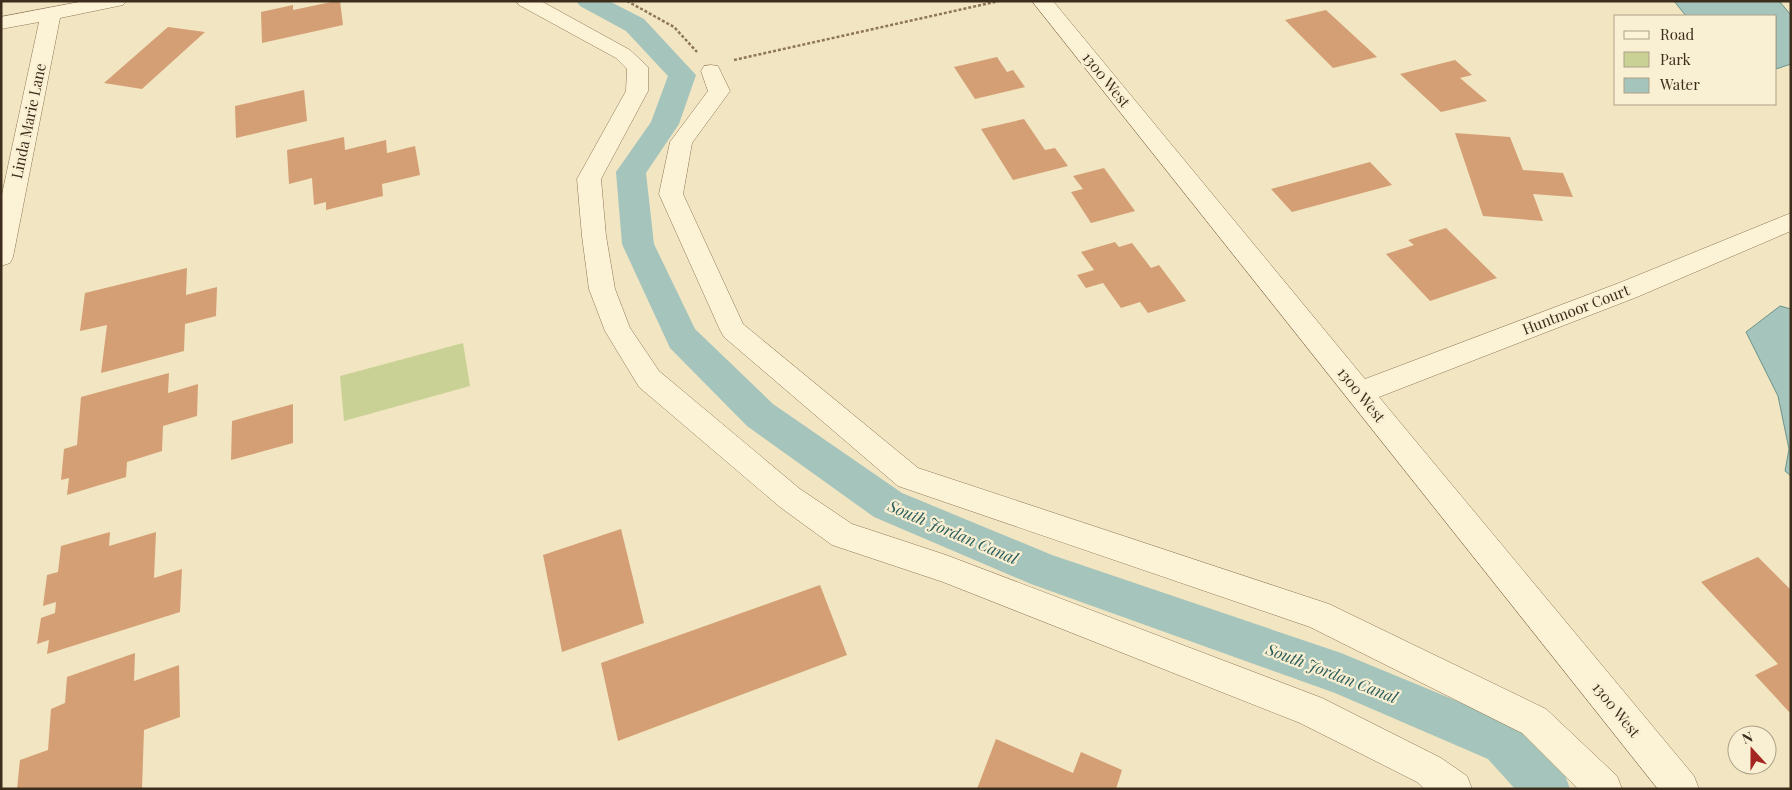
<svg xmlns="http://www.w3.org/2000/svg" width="1792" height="790" viewBox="0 0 1792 790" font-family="'Playfair Display',serif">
<rect width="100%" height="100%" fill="#f2e5c2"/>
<path fill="#c9d294" d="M 463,343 L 470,386 L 344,421 L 340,376 Z"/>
<g fill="#a4c4bc" stroke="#6a948b">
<path d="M 1674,1 L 1779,1 L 1791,15 L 1791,64 L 1776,69 L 1776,16 L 1686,16 Z"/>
<path d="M 1780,306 L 1791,309 L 1791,476 L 1785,471 L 1789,449 L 1778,396 L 1746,332 Z"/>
</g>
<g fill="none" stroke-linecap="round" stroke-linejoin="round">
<path fill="#a4c4bc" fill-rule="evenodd" d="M 576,1 L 609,1 L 644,19 L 696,75 L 679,124 L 646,173 L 654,244 L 695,329 L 773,404 L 902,493 L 1052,555 L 1341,653 L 1520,727 L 1564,772 L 1570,789 L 1515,789 L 1488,759 L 1335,693 L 1031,584 L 874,517 L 747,426 L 670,348 L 622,244 L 616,172 L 651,122 L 668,76 L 626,31 L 580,6 Z"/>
</g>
<g fill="#d49f74">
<path d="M 336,1 L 340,1 L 343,25 L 262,43 L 261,12 L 293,5 L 293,10 Z"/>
<path d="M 1326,10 L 1377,57 L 1333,68 L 1285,20 Z"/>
<path d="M 168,27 L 205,32 L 142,89 L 104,83 Z"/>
<path d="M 997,57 L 1007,72 L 1013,70 L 1025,87 L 975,99 L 954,67 Z"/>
<path d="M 1455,60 L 1472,75 L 1460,78 L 1487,101 L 1441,112 L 1400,74 Z"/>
<path d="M 304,90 L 307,121 L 236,138 L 235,106 Z"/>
<path d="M 1024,119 L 1045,150 L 1055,148 L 1068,166 L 1013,180 L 981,129 Z"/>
<path d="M 1455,133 L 1510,137 L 1523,170 L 1563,173 L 1573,197 L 1533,194 L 1543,221 L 1483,216 Z"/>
<path d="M 344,137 L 345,150 L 386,140 L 387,153 L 415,146 L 420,175 L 382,184 L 383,196 L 326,210 L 326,202 L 314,205 L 312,178 L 289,184 L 287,150 Z"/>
<path d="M 1370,162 L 1392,185 L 1292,212 L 1271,189 Z"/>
<path d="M 1104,168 L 1135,211 L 1091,223 L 1071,192 L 1083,189 L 1073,176 Z"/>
<path d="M 1446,228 L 1497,278 L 1430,301 L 1386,254 L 1414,245 L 1408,240 Z"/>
<path d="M 1115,242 L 1119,247 L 1132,243 L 1151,268 L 1159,265 L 1186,301 L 1148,313 L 1140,302 L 1121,308 L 1103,283 L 1086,288 L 1077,275 L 1094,270 L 1081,252 Z"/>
<path d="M 187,268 L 186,295 L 217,287 L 216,316 L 185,324 L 184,351 L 101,373 L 107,325 L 80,331 L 85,293 Z"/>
<path d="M 169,373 L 168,393 L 198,384 L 197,416 L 163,426 L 162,451 L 127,462 L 126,477 L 67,495 L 69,478 L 61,480 L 64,449 L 77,445 L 81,397 Z"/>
<path d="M 293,404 L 293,443 L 231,460 L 232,421 Z"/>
<path d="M 621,529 L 644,623 L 562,652 L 543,555 Z"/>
<path d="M 110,532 L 109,546 L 156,532 L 154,578 L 182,569 L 180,612 L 47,654 L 49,640 L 37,644 L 41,618 L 55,613 L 56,602 L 43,606 L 47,575 L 58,572 L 61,546 Z"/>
<path d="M 1758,557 L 1791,590 L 1791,714 L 1755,675 L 1778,664 L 1701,582 Z"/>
<path d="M 820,585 L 847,655 L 618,741 L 601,663 Z"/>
<path d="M 135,653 L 134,681 L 179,665 L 180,717 L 144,730 L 142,789 L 17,789 L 20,760 L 48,750 L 51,709 L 65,703 L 67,677 Z"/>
<path d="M 996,739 L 1073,773 L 1081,752 L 1122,770 L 1116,789 L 977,789 Z"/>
</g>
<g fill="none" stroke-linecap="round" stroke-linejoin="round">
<defs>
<g id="minor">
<path d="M 84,1 L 126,1 L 123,5 L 60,18 L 13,257 L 10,263 L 1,266 L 1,199 L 39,22 L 1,29 L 1,17 Z"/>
<path d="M 516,1 L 541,1 L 630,50 L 648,67 L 648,91 L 601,179 L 606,236 L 615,289 L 630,328 L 659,371 L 800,489 L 852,524 L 946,555 L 1322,698 L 1441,758 L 1467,776 L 1472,789 L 1425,789 L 1417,782 L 1300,723 L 943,582 L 832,545 L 780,507 L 639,387 L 605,331 L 589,289 L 582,236 L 577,179 L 626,91 L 627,69 L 616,58 L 519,5 Z"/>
<path d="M 1032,1 L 1053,1 L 1365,379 L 1619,283 L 1791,213 L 1791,231 L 1637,297 L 1379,397 L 1694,776 L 1699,789 L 1658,789 Z"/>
<path d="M 711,65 L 718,66 L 730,91 L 692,143 L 683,194 L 743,324 L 918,468 L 1329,604 L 1546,709 L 1617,776 L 1622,789 L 1578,789 L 1522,733 L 1310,627 L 898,486 L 724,337 L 720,330 L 659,194 L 670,142 L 708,91 L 701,71 L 704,66 Z"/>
</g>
</defs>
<use href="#minor" stroke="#8e7657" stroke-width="1"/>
<g stroke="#8e7657" stroke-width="2.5" stroke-dasharray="3 2" stroke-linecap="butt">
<path d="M 627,1 L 674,27 L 697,52"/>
<path d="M 734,60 L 999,1"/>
</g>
<use href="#minor" fill="#fcf2d6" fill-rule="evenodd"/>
</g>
<g text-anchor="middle" stroke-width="4.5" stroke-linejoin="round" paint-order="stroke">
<g font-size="15" fill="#3c2d1d" stroke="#f9efd2">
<text transform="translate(1106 80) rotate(51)" y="5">1300 West</text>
<text transform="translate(29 121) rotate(-78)" y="5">Linda Marie Lane</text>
<text transform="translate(1576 310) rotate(-21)" y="5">Huntmoor Court</text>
<text transform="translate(1361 395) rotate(51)" y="5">1300 West</text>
<text transform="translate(1616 710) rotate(51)" y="5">1300 West</text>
</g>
<g font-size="16" font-style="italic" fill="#2a5d5c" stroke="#f9efd2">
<text transform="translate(953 532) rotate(23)" y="6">South Jordan Canal</text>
<text transform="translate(1332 673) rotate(21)" y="6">South Jordan Canal</text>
</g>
</g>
<rect width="1792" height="790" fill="none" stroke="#3c2d1d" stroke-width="5"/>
<rect x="1614" y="15" width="162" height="90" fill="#f9efd2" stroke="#ada18a"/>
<rect x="1624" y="31" width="25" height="8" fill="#fcf2d6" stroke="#ada18a"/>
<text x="1660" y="40" font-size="15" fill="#3c2d1d">Road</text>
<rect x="1624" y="52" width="25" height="15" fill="#c9d294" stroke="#ada18a"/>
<text x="1660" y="65" font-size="15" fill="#3c2d1d">Park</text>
<rect x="1624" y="78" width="25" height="15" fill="#a4c4bc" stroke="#ada18a"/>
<text x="1660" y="90" font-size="15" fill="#3c2d1d">Water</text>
<g transform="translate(1752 750) rotate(339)"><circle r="24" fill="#f9efd2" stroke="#ada18a"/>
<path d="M0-4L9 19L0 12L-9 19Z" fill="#a32421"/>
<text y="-8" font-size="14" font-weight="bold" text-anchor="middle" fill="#3c2d1d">N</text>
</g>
</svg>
